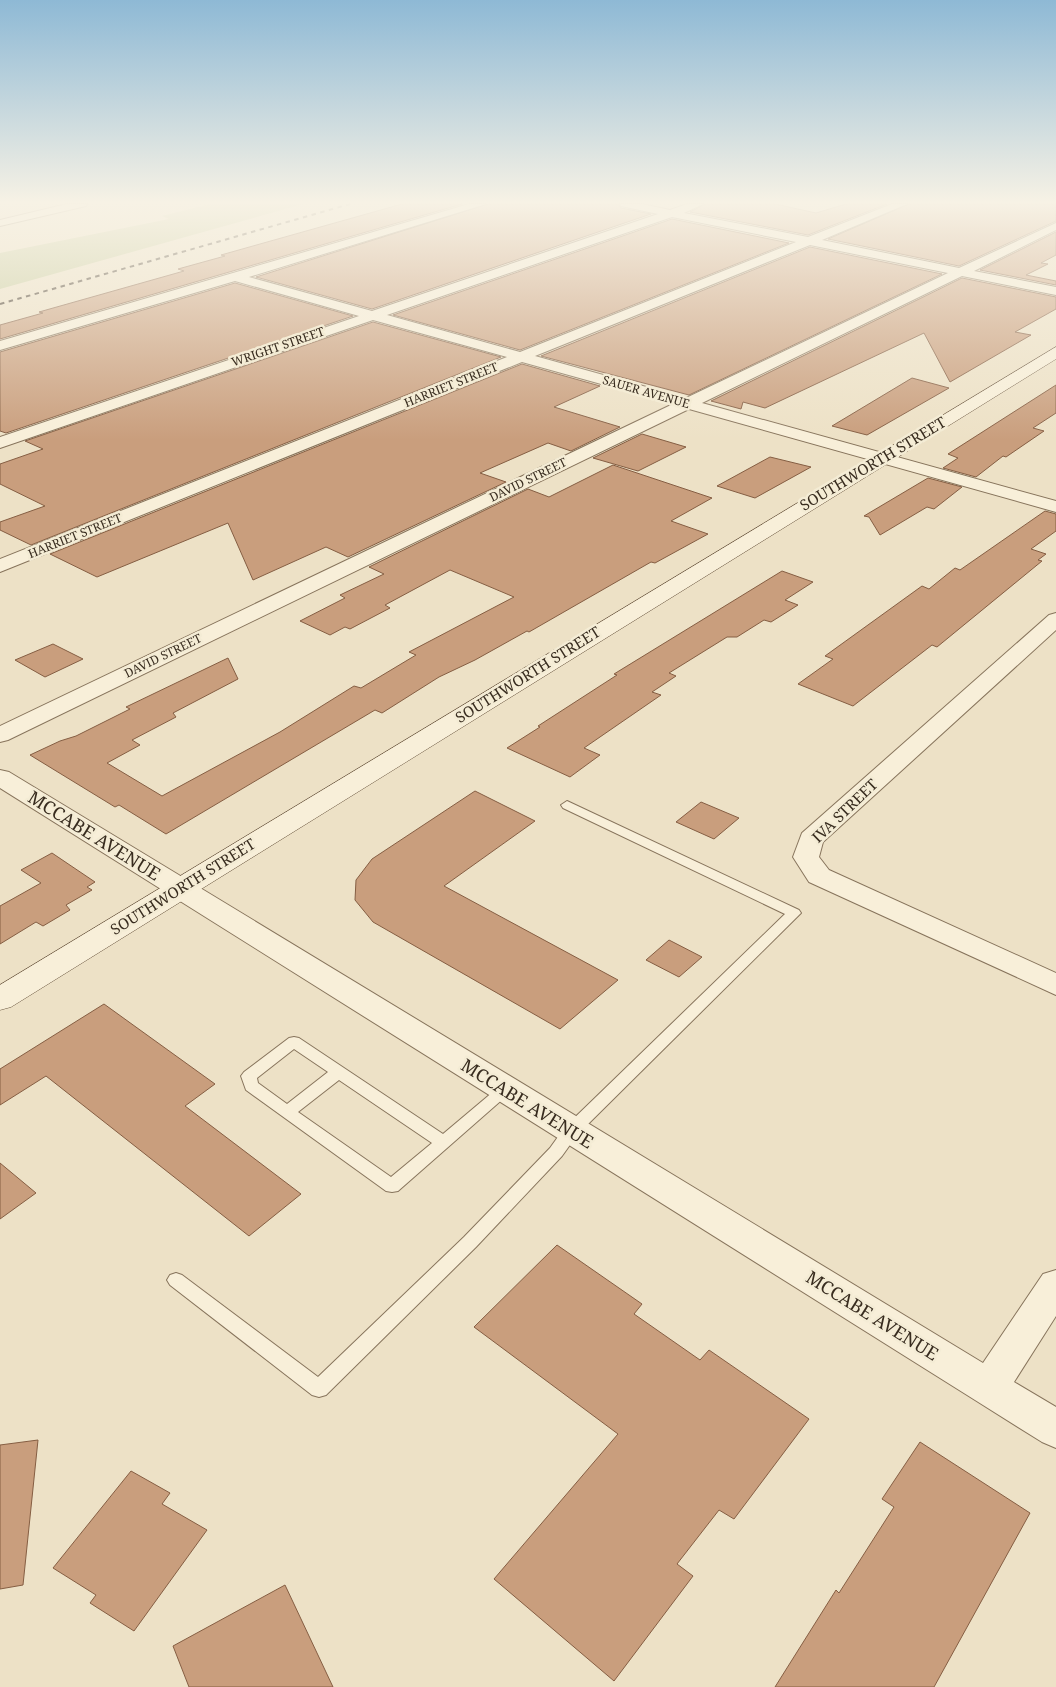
<svg xmlns="http://www.w3.org/2000/svg" width="1056" height="1687" viewBox="0 0 1056 1687" font-family="'Noto Serif',serif">
<rect width="100%" height="100%" fill="#ede1c6"/>
<path fill="#c4ca9a" d="M 210,204 L 303,204 L 0,289 L 0,253 L 169,219 L 162,216 Z"/>
<g fill="#c99e7d" stroke="#855e43">
<path d="M 402,204 L 462,204 L 0,339 L 0,325 L 43,313 L 39,312 L 184,271 L 178,269 L 225,256 L 221,255 Z"/>
<path d="M 488,204 L 618,204 L 621,208 L 651,214 L 372,309 L 256,277 Z"/>
<path d="M 705,204 L 775,204 L 816,213 L 846,204 L 887,204 L 808,235 L 690,212 Z"/>
<path d="M 909,204 L 1056,204 L 1056,221 L 959,266 L 828,239 Z"/>
<path d="M 672,219 L 789,243 L 520,350 L 393,315 Z"/>
<path d="M 1056,232 L 1056,255 L 1041,263 L 1048,264 L 1026,275 L 1056,281 L 1056,285 L 980,270 Z"/>
<path d="M 810,247 L 942,274 L 689,395 L 541,356 Z"/>
<path d="M 962,278 L 1056,297 L 1056,309 L 1015,332 L 1031,335 L 950,382 L 924,333 L 765,408 L 743,402 L 741,409 L 711,401 Z"/>
<path d="M 235,283 L 353,316 L 6,433 L 0,431 L 0,352 Z"/>
<path d="M 373,322 L 501,357 L 31,545 L 0,530 L 0,522 L 45,506 L 0,484 L 0,464 L 43,449 L 25,441 Z"/>
<path d="M 522,364 L 600,386 L 554,407 L 620,427 L 571,451 L 548,443 L 480,473 L 506,482 L 348,557 L 326,547 L 253,580 L 228,523 L 97,577 L 50,554 Z"/>
<path d="M 912,378 L 949,388 L 867,435 L 832,426 Z"/>
<path d="M 1056,385 L 1056,413 L 1033,428 L 1044,431 L 1006,457 L 1003,456 L 976,477 L 943,468 L 958,458 L 948,454 Z"/>
<path d="M 642,434 L 686,447 L 638,471 L 593,458 Z"/>
<path d="M 770,457 L 811,467 L 755,498 L 717,486 Z"/>
<path d="M 613,465 L 712,498 L 671,521 L 708,534 L 655,563 L 651,562 L 529,632 L 527,631 L 475,660 L 439,677 L 382,713 L 375,710 L 166,834 L 119,805 L 115,807 L 30,755 L 60,741 L 76,736 L 130,709 L 126,707 L 228,658 L 238,679 L 173,713 L 176,717 L 132,740 L 140,745 L 107,763 L 162,796 L 280,732 L 354,686 L 361,688 L 416,655 L 409,652 L 514,597 L 450,570 L 385,605 L 390,608 L 350,629 L 345,627 L 330,635 L 300,621 L 345,598 L 340,595 L 384,574 L 369,567 L 528,489 L 549,497 Z"/>
<path d="M 928,478 L 962,487 L 934,509 L 927,507 L 880,535 L 869,517 L 864,516 Z"/>
<path d="M 1045,511 L 1056,514 L 1056,531 L 1031,549 L 1046,554 L 1038,560 L 1042,561 L 937,647 L 932,645 L 853,706 L 798,684 L 833,659 L 825,656 L 922,586 L 929,589 L 955,568 L 960,570 Z"/>
<path d="M 782,571 L 813,582 L 785,600 L 798,605 L 771,622 L 764,620 L 737,637 L 727,637 L 669,673 L 676,676 L 652,692 L 661,695 L 584,748 L 600,755 L 570,777 L 507,748 L 540,727 L 538,726 L 617,675 L 614,674 Z"/>
<path d="M 53,644 L 83,659 L 45,677 L 15,660 Z"/>
<path d="M 475,791 L 535,821 L 444,886 L 618,980 L 560,1029 L 373,922 L 355,900 L 356,880 L 372,859 Z"/>
<path d="M 701,802 L 739,818 L 714,839 L 676,822 Z"/>
<path d="M 52,853 L 95,882 L 87,887 L 92,890 L 66,905 L 70,910 L 43,926 L 36,922 L 0,944 L 0,906 L 41,883 L 21,870 Z"/>
<path d="M 669,940 L 702,957 L 679,977 L 646,960 Z"/>
<path d="M 104,1004 L 215,1084 L 185,1106 L 301,1194 L 249,1236 L 46,1076 L 0,1105 L 0,1069 Z"/>
<path d="M 0,1163 L 36,1193 L 0,1219 Z"/>
<path d="M 557,1245 L 642,1304 L 634,1314 L 700,1360 L 709,1350 L 809,1419 L 734,1519 L 719,1510 L 677,1564 L 693,1576 L 614,1681 L 494,1579 L 618,1434 L 474,1327 Z"/>
<path d="M 38,1440 L 23,1585 L 0,1589 L 0,1445 Z"/>
<path d="M 920,1442 L 1030,1513 L 934,1687 L 775,1687 L 836,1590 L 839,1593 L 894,1507 L 882,1499 Z"/>
<path d="M 131,1471 L 170,1493 L 162,1504 L 207,1530 L 134,1631 L 90,1603 L 96,1595 L 53,1568 Z"/>
<path d="M 285,1585 L 333,1687 L 189,1687 L 173,1646 Z"/>
</g>
<g fill="none" stroke-linecap="round" stroke-linejoin="round">
<defs>
<g id="service">
<path d="M 567,801 L 799,910 L 801,913 L 577,1135 L 562,1156 L 476,1247 L 326,1395 L 319,1397 L 312,1395 L 170,1285 L 167,1280 L 170,1275 L 176,1273 L 182,1275 L 318,1377 L 464,1237 L 550,1148 L 565,1127 L 785,914 L 563,808 L 561,805 Z"/>
<path d="M 294,1037 L 299,1038 L 443,1134 L 500,1086 L 505,1084 L 510,1086 L 513,1090 L 398,1191 L 392,1192 L 386,1191 L 246,1090 L 241,1076 L 244,1072 L 289,1038 ZM 294,1049 L 328,1072 L 287,1104 L 258,1083 L 257,1078 ZM 339,1080 L 432,1143 L 391,1177 L 298,1112 Z"/>
</g>
<g id="minor">
<path d="M 67,204 L 87,204 L 86,206 L 0,226 L 0,220 Z"/>
<path d="M 469,204 L 486,204 L 249,277 L 372,311 L 658,214 L 621,206 L 620,204 L 642,204 L 670,210 L 687,204 L 703,204 L 684,213 L 808,237 L 892,204 L 907,204 L 822,240 L 959,268 L 1056,223 L 1056,230 L 974,271 L 1056,287 L 1056,295 L 962,276 L 702,403 L 1056,501 L 1056,512 L 689,409 L 8,740 L 0,742 L 0,726 L 673,404 L 522,362 L 0,572 L 0,559 L 507,357 L 373,320 L 0,448 L 0,437 L 359,316 L 235,281 L 0,350 L 0,341 ZM 672,217 L 796,242 L 520,352 L 387,315 ZM 810,245 L 948,273 L 686,398 L 535,356 Z"/>
<path d="M 1056,613 L 1056,630 L 823,842 L 819,857 L 829,870 L 1056,973 L 1056,995 L 809,882 L 793,857 L 802,833 L 1049,615 Z"/>
<path d="M 0,770 L 9,772 L 983,1363 L 1043,1274 L 1056,1270 L 1056,1316 L 1014,1382 L 1056,1407 L 1056,1448 L 1042,1442 L 975,1400 L 0,788 Z"/>
</g>
<path id="secondary" d="M 1056,347 L 1056,359 L 11,1007 L 0,1010 L 0,985 Z"/>
</defs>
<use href="#service" stroke="#87745c" stroke-width="2"/>
<use href="#minor" stroke="#87745c" stroke-width="2"/>
<use href="#secondary" stroke="#69553f" stroke-width="1"/>
<use href="#service" fill="#f8efd9" fill-rule="evenodd"/>
<use href="#minor" fill="#f8efd9" fill-rule="evenodd"/>
<use href="#secondary" fill="#f8efd9" fill-rule="evenodd"/>
<path stroke="#382c1f" stroke-width="2" stroke-dasharray="4.5 4.5" stroke-linecap="butt" d="M 0,304 L 350,204"/>
</g>
<linearGradient id="sky" x2="0" y2="1"><stop stop-color="#8eb9d5"/><stop offset="0.46" stop-color="#f7f2e5"/><stop offset="1" stop-color="#f7f2e5" stop-opacity="0"/></linearGradient>
<rect width="1056" height="440" fill="url(#sky)"/>
<g text-anchor="middle" stroke-width="5" stroke-linejoin="round" paint-order="stroke">
<g font-size="12" fill="#382c1f" stroke="#f4ecd5">
<text transform="translate(278 347) rotate(-19)" y="4">WRIGHT STREET</text>
<text transform="translate(451 385) rotate(-22)" y="4">HARRIET STREET</text>
<text transform="translate(646 392) rotate(16)" y="4">SAUER AVENUE</text>
<text transform="translate(528 480) rotate(-26)" y="4">DAVID STREET</text>
<text transform="translate(75 536) rotate(-22)" y="4">HARRIET STREET</text>
<text transform="translate(163 656) rotate(-26)" y="4">DAVID STREET</text>
</g>
<g font-size="15" fill="#382c1f" stroke="#f4ecd5">
<text transform="translate(873 464) rotate(-31)" y="5">SOUTHWORTH STREET</text>
<text transform="translate(528 675) rotate(-32)" y="5">SOUTHWORTH STREET</text>
<text transform="translate(845 811) rotate(-44)" y="5">IVA STREET</text>
<text transform="translate(183 887) rotate(-32)" y="5">SOUTHWORTH STREET</text>
</g>
<g font-size="18" fill="#382c1f" stroke="#f4ecd5">
<text transform="translate(94 836) rotate(32)" y="6">MCCABE AVENUE</text>
<text transform="translate(527 1104) rotate(32)" y="6">MCCABE AVENUE</text>
<text transform="translate(872 1316) rotate(32)" y="6">MCCABE AVENUE</text>
</g>
</g>
</svg>
